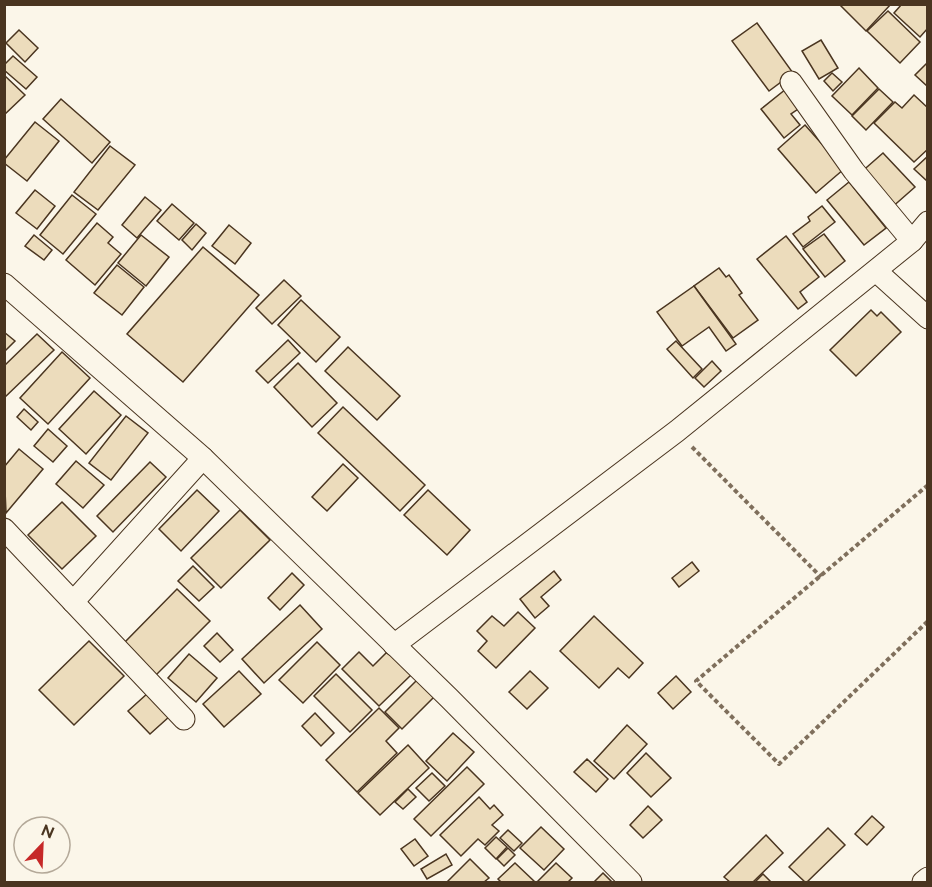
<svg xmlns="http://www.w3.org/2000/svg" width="932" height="887" viewBox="0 0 932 887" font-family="Raleway,sans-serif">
<rect width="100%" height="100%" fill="#fbf6e9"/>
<g fill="#ecdcbc" stroke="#4a3520" stroke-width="1.5">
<path d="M 839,4 L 891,4 L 866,31 Z"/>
<path d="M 902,4 L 925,4 L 928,7 L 928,28 L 920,37 L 894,13 Z"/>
<path d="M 888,11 L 920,42 L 900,63 L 867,31 Z"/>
<path d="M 757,23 L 793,73 L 769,91 L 732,41 Z"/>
<path d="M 19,30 L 38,48 L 25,62 L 6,43 Z"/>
<path d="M 821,40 L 838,68 L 819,79 L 802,51 Z"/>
<path d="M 13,56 L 37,77 L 26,89 L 4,70 L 4,65 Z"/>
<path d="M 928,62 L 928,86 L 927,86 L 915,75 Z"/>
<path d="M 859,68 L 878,88 L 852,115 L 832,96 Z"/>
<path d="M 832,73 L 842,82 L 833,91 L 824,81 Z"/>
<path d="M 4,75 L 25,95 L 4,115 Z"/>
<path d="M 786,89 L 801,107 L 791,114 L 800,125 L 784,138 L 761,109 Z"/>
<path d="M 879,89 L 893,102 L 866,130 L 852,116 Z"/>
<path d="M 914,95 L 928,108 L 928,149 L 914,162 L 874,123 L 895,102 L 902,108 Z"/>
<path d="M 61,99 L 110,142 L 92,163 L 43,119 Z"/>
<path d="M 35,122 L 59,141 L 27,181 L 4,163 L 4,160 Z"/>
<path d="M 805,125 L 844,169 L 816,193 L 778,149 Z"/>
<path d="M 110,146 L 135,165 L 98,210 L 74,192 Z"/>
<path d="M 883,153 L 915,187 L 890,209 L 859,174 Z"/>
<path d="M 928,156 L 928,181 L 927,181 L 914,169 Z"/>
<path d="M 849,182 L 886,228 L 864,245 L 827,200 Z"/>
<path d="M 35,190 L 55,206 L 37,229 L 16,213 Z"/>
<path d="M 72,195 L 96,214 L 63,254 L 40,235 Z"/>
<path d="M 145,197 L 161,210 L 137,238 L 122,225 Z"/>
<path d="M 172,204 L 194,223 L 179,240 L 157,221 Z"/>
<path d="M 822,206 L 835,222 L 803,247 L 793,234 L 810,221 L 808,217 Z"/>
<path d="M 97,223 L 113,237 L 108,243 L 121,254 L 95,285 L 66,260 Z"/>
<path d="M 196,224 L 206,233 L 192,250 L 182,240 Z"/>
<path d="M 229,225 L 251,243 L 235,264 L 212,246 Z"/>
<path d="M 824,234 L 845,261 L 825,277 L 803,249 Z"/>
<path d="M 34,235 L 52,250 L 44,260 L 25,246 Z"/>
<path d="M 141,235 L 169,257 L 146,286 L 118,263 Z"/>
<path d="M 786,236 L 819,277 L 800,292 L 807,302 L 798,309 L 757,259 Z"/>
<path d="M 203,247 L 259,295 L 183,382 L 127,334 Z"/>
<path d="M 117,265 L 144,287 L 122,315 L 94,293 Z"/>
<path d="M 719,268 L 726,277 L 729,275 L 742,293 L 739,295 L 758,320 L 733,338 L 694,286 Z"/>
<path d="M 284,280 L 301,296 L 272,324 L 256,308 Z"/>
<path d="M 694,286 L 736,344 L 726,351 L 709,327 L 682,346 L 657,312 Z"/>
<path d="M 301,300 L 340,337 L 316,362 L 278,325 Z"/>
<path d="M 871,310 L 877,316 L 881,312 L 901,332 L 856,376 L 830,350 Z"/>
<path d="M 4,332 L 15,341 L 4,352 Z"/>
<path d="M 37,334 L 54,350 L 4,398 L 4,366 Z"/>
<path d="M 288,340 L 300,353 L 268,383 L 256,371 Z"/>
<path d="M 676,341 L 702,369 L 693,378 L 667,349 Z"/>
<path d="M 348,347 L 400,396 L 377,420 L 325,371 Z"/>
<path d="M 62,352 L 90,378 L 48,424 L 20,398 Z"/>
<path d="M 712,361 L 721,371 L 704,387 L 695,378 Z"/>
<path d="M 298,363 L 337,403 L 312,427 L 274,387 Z"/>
<path d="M 94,391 L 121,415 L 86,454 L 59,429 Z"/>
<path d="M 343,407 L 425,485 L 400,511 L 318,433 Z"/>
<path d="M 24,409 L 38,422 L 31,430 L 17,417 Z"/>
<path d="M 126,416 L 148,433 L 111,480 L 89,463 Z"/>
<path d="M 48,429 L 67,446 L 53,462 L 34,446 Z"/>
<path d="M 19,449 L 43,469 L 6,513 L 4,467 Z"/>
<path d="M 76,461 L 104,485 L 83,508 L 56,484 Z"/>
<path d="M 150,462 L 166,477 L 113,532 L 97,516 Z"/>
<path d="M 343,464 L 358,478 L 327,511 L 312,497 Z"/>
<path d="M 197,490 L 219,511 L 181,551 L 159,529 Z"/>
<path d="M 428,490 L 470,530 L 447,555 L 404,515 Z"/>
<path d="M 62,502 L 96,536 L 62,569 L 28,535 Z"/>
<path d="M 240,510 L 270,540 L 221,588 L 191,558 Z"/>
<path d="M 692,562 L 699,571 L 679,587 L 672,578 Z"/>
<path d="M 193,566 L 214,587 L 199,601 L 178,581 Z"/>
<path d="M 554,571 L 561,580 L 541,597 L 549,606 L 535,618 L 520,599 Z"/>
<path d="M 292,573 L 304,585 L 280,610 L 268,598 Z"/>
<path d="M 177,589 L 210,621 L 156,675 L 124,643 Z"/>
<path d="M 300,605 L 322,629 L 264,683 L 242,659 Z"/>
<path d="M 518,612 L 535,628 L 496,668 L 478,651 L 487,641 L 477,631 L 492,616 L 504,626 Z"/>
<path d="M 594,616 L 643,663 L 629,678 L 618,668 L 599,688 L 560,651 Z"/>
<path d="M 217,633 L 233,650 L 220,662 L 204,646 Z"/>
<path d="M 89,641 L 124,676 L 74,725 L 39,690 Z"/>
<path d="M 317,642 L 340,665 L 303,703 L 279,680 Z"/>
<path d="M 388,651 L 411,675 L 379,706 L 342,669 L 359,652 L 373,666 Z"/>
<path d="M 189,654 L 217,678 L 196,702 L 168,678 Z"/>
<path d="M 239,671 L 261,694 L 224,727 L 203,704 Z"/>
<path d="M 530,671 L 548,688 L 527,709 L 509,692 Z"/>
<path d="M 336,674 L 372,710 L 350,732 L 314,696 Z"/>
<path d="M 676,676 L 691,692 L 673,709 L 658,693 Z"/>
<path d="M 417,680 L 434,697 L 402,729 L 385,712 Z"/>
<path d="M 148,693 L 170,716 L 150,734 L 128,711 Z"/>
<path d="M 379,708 L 399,728 L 386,741 L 397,753 L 357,792 L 326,760 Z"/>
<path d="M 315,713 L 334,733 L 321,746 L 302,726 Z"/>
<path d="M 627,725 L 647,744 L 614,779 L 594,761 Z"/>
<path d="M 453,733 L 474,752 L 447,781 L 426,761 Z"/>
<path d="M 408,745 L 429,768 L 380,815 L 358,793 Z"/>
<path d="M 646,753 L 671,778 L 651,797 L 627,773 Z"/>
<path d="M 587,759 L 608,779 L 596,792 L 574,772 Z"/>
<path d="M 467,767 L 484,784 L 431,836 L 414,819 Z"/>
<path d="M 432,773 L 445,786 L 429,801 L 416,788 Z"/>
<path d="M 408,789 L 416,797 L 403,809 L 395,802 Z"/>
<path d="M 479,797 L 490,809 L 494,805 L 503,815 L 492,825 L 499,831 L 485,845 L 478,839 L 461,856 L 440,835 Z"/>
<path d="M 648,806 L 662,820 L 643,838 L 630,825 Z"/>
<path d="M 872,816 L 884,827 L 867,845 L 855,834 Z"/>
<path d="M 541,827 L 564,849 L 544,870 L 520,848 Z"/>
<path d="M 828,828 L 845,845 L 807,882 L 805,882 L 789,867 Z"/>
<path d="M 508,830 L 522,843 L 514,851 L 500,838 Z"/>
<path d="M 766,835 L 783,853 L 753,882 L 730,882 L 724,877 Z"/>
<path d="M 496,837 L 507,847 L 496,859 L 485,848 Z"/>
<path d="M 415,839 L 428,856 L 414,866 L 401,849 Z"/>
<path d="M 508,848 L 515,855 L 504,866 L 497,859 Z"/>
<path d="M 446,854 L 452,865 L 427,879 L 421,869 Z"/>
<path d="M 470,859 L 489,878 L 484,882 L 447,882 Z"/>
<path d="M 515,863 L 535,882 L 501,882 L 498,879 Z"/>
<path d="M 556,863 L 572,878 L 568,882 L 537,882 Z"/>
<path d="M 603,873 L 612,882 L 594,882 Z"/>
<path d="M 763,874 L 771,882 L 755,882 Z"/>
</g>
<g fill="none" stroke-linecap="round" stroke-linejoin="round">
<defs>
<g id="street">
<path d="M 791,82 L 854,171 L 912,241"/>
<path d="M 876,271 L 928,318"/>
<path d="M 4,284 L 203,458 L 449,698 L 631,882"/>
<path d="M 4,529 L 184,719"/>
<path d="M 73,602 L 203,458"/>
<path d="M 394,645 L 677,431 L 912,241 L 928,222"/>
<path d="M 923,882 L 928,878"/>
</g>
</defs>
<use href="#street" stroke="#4a3520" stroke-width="23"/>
<g stroke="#7f6f5c" stroke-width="4" stroke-dasharray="4.5 3" stroke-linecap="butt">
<path d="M 692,447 L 821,577"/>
<path d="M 928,485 L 696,681 L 779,764 L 928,621"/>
</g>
<use href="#street" stroke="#fbf6e9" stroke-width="21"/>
</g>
<rect width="932" height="887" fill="none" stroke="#4a3520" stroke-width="12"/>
<g transform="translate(42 845) rotate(23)"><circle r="28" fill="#fbf6e9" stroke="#b4a999" stroke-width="1.5"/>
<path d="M0-4.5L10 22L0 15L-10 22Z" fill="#c62828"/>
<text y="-9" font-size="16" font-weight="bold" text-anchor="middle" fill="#4a3520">N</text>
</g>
</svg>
